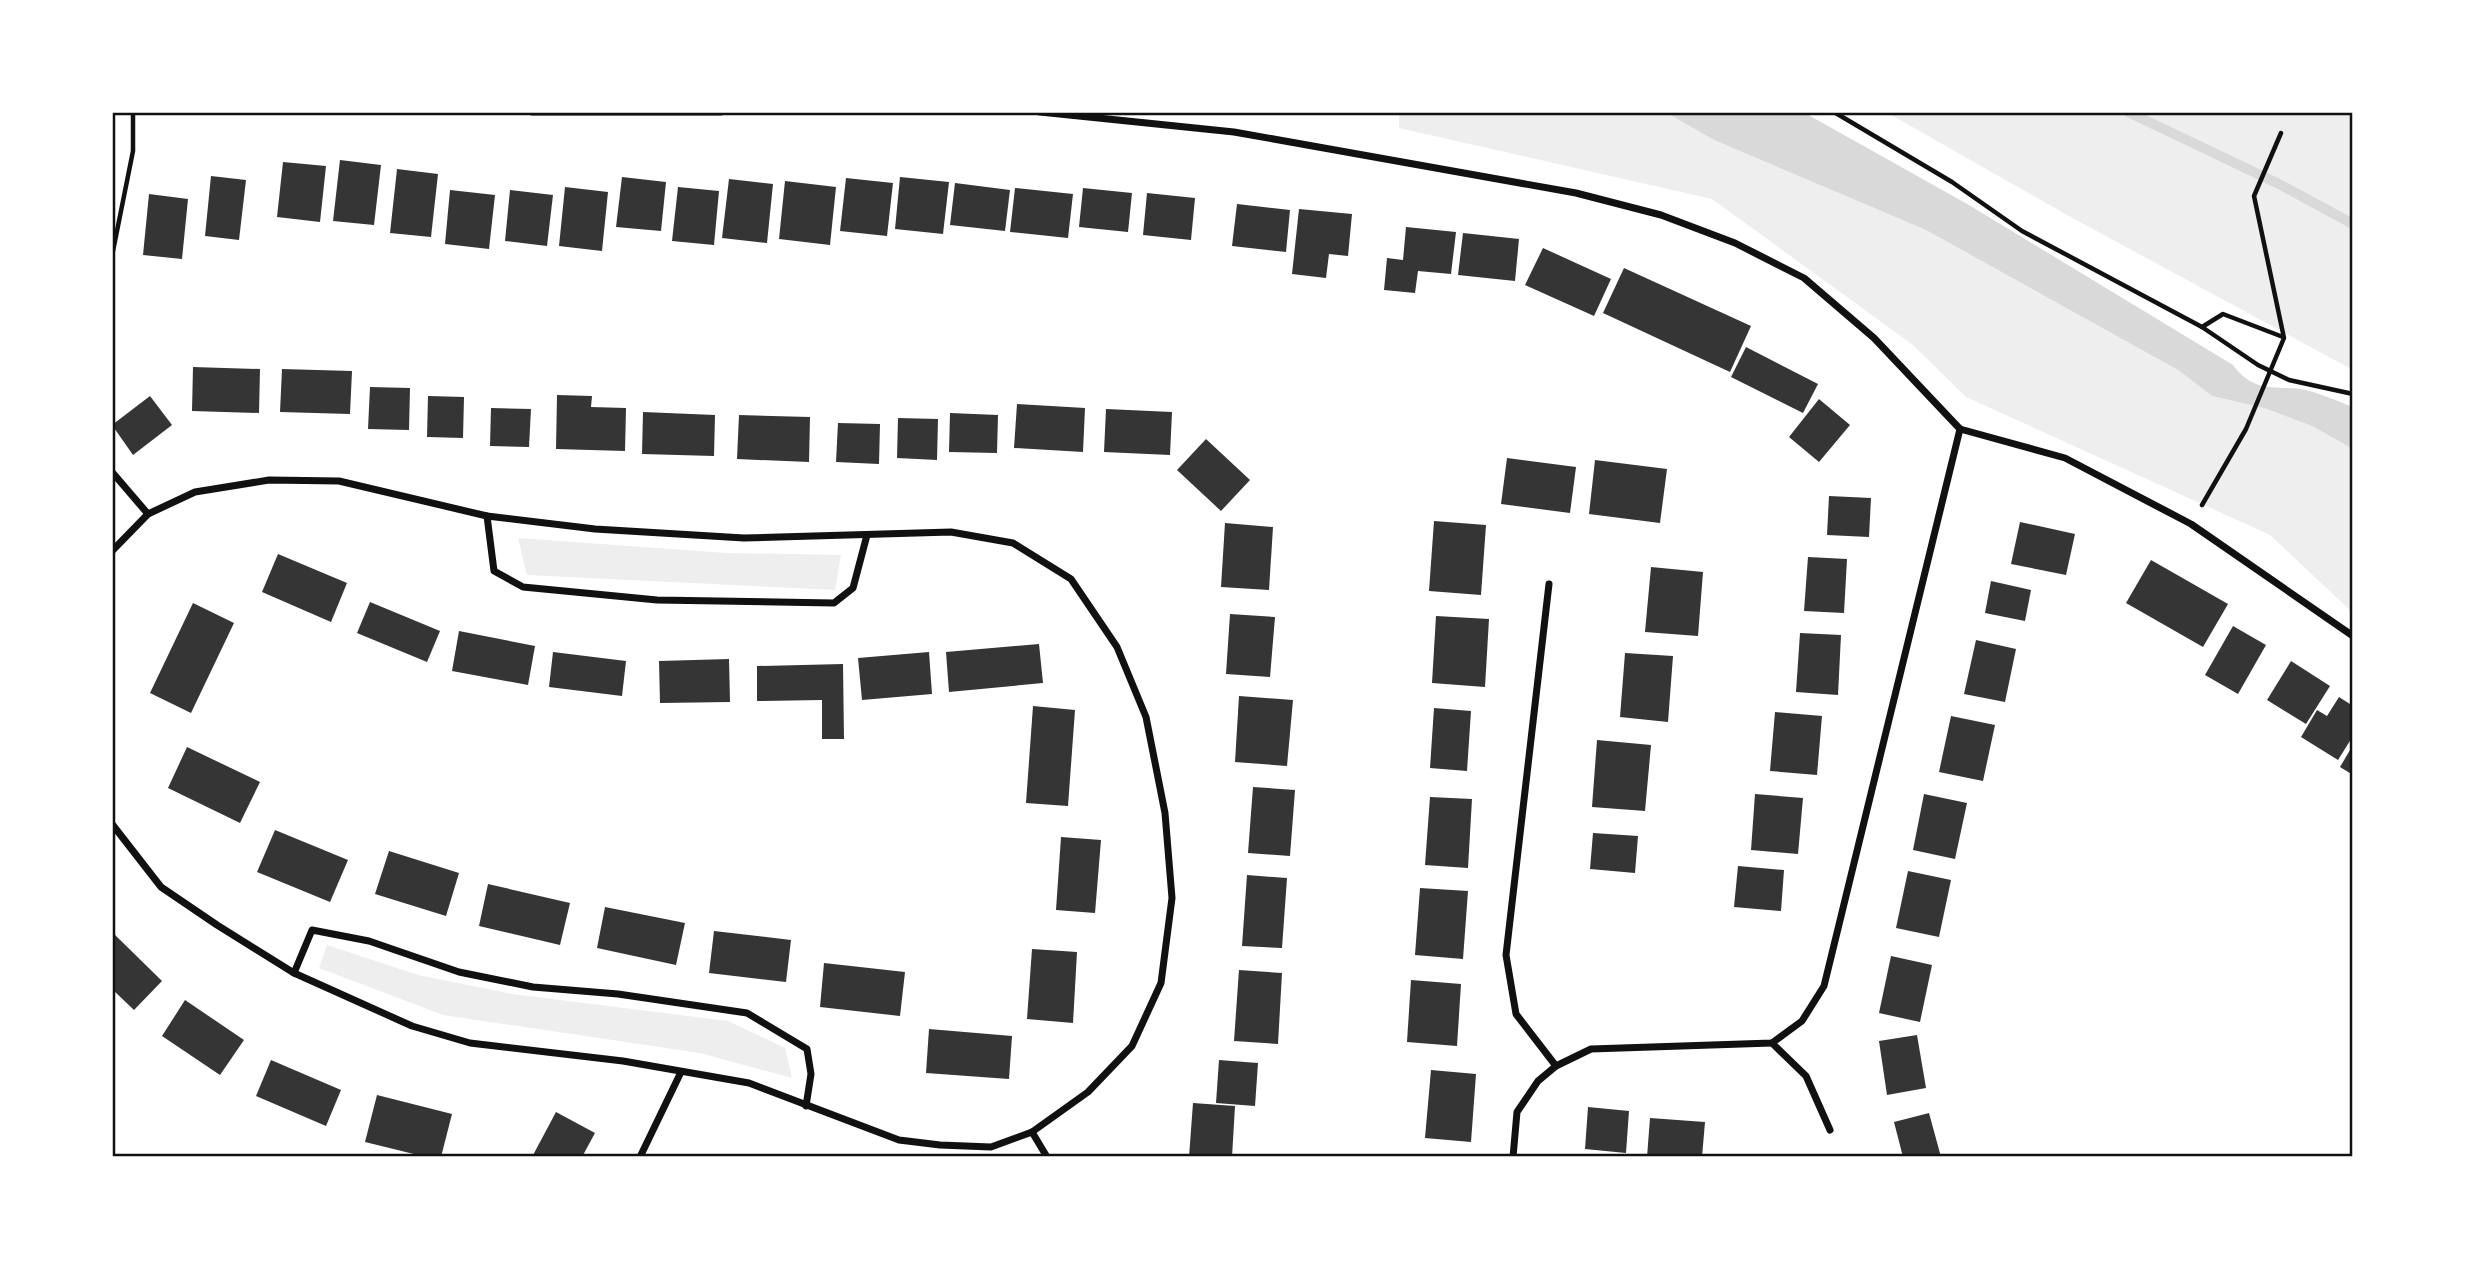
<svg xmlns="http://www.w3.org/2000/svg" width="2465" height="1269" viewBox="0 0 2465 1269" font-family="'Source Sans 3',sans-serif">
<rect width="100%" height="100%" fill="#fff"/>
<g fill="#eee">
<path d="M 1399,112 L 1665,112 L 1714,140 L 1926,230 L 2178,370 L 2212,396 L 2264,408 L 2312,426 L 2353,449 L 2353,613 L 2270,535 L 1966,397 L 1913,345 L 1712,199 L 1399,128 Z"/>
<path d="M 1886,112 L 2353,112 L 2353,370 L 2067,215 Z"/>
<path d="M 518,538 L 727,553 L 841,555 L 835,590 L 527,575 Z"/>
<path d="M 327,945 L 418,975 L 512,994 L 728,1021 L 785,1048 L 792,1078 L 700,1053 L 443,1015 L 319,968 Z"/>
</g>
<path fill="#d9d9d9" d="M 1665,112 L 1803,112 L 1969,205 L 2233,365 C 2253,392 2271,386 2301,389 C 2318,392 2337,401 2353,407 L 2353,449 L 2312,426 L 2264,408 L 2212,396 L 2178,370 L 1926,230 L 1714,140 Z"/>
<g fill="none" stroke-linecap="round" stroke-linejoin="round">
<path stroke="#d9d9d9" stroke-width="10" d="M 2128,112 L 2279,184 L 2353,224"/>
</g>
<g fill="#353535">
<path d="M 340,160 L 381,165 L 374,225 L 333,221 Z"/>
<path d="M 283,162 L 326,166 L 320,222 L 277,217 Z"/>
<path d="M 397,169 L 438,174 L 431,237 L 390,233 Z"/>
<path d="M 211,176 L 246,180 L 239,240 L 205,236 Z"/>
<path d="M 622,177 L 666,182 L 661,231 L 616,227 Z"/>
<path d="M 900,177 L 949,182 L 943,234 L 895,229 Z"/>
<path d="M 846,178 L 893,183 L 887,236 L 840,231 Z"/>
<path d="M 729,179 L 773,184 L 767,243 L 722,238 Z"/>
<path d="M 785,181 L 836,187 L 830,245 L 779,239 Z"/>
<path d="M 955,183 L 1010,190 L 1005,231 L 950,225 Z"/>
<path d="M 565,187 L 608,192 L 602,251 L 559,246 Z"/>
<path d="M 678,187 L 719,191 L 714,245 L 672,241 Z"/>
<path d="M 1015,188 L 1073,194 L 1068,238 L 1010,232 Z"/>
<path d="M 1083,188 L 1132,193 L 1128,232 L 1079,227 Z"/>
<path d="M 450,190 L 495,195 L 489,249 L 445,244 Z"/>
<path d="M 510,190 L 553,195 L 547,246 L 505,241 Z"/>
<path d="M 1147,193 L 1195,198 L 1191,240 L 1143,235 Z"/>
<path d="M 149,194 L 188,199 L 182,259 L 143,255 Z"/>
<path d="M 1237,204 L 1290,210 L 1286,252 L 1232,246 Z"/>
<path d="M 1299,209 L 1352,214 L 1348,256 L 1329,254 L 1326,278 L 1292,274 Z"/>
<path d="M 1406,227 L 1456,232 L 1451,274 L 1418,271 L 1415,293 L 1384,290 L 1387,258 L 1403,260 Z"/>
<path d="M 1463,233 L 1519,239 L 1515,281 L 1458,275 Z"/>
<path d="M 1543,248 L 1611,279 L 1594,316 L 1525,285 Z"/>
<path d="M 1624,268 L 1751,326 L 1730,372 L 1603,313 Z"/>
<path d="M 1746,347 L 1818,384 L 1803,413 L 1731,377 Z"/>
<path d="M 193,367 L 260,369 L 259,413 L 192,411 Z"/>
<path d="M 282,369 L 352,371 L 350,414 L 280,412 Z"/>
<path d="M 370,387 L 410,388 L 409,430 L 368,429 Z"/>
<path d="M 557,395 L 592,396 L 591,407 L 626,408 L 625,451 L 556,449 Z"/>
<path d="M 150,396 L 172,425 L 133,455 L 112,425 Z"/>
<path d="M 428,396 L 464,397 L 463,438 L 427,437 Z"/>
<path d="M 1819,399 L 1850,425 L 1819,462 L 1789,437 Z"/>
<path d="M 1017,404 L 1085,408 L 1083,452 L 1014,448 Z"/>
<path d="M 491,408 L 531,409 L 529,447 L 490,446 Z"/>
<path d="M 1106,409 L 1172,412 L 1170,455 L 1104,452 Z"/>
<path d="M 643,412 L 715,415 L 714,456 L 642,454 Z"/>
<path d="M 950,413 L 998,415 L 997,453 L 949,452 Z"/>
<path d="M 739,415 L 810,417 L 809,462 L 737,459 Z"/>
<path d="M 898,418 L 938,419 L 937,460 L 897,458 Z"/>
<path d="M 838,423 L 880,424 L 879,464 L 836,462 Z"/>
<path d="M 1206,439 L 1250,480 L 1221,511 L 1177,470 Z"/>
<path d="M 1507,458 L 1576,467 L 1570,513 L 1501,504 Z"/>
<path d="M 1595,460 L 1667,469 L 1660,523 L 1589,514 Z"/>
<path d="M 1829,496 L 1871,498 L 1869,537 L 1827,535 Z"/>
<path d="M 1434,521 L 1486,525 L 1481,595 L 1429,591 Z"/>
<path d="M 2020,522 L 2075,534 L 2066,575 L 2011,564 Z"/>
<path d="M 1225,523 L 1273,527 L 1269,590 L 1221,587 Z"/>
<path d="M 278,554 L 347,583 L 331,622 L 262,592 Z"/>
<path d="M 1808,557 L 1847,559 L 1844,613 L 1804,611 Z"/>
<path d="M 2151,560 L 2228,604 L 2203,647 L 2126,603 Z"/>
<path d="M 1651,567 L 1703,572 L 1698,636 L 1645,632 Z"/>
<path d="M 1991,581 L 2031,590 L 2025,621 L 1985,613 Z"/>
<path d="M 370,602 L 440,631 L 427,662 L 357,633 Z"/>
<path d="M 193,603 L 234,623 L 191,713 L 150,693 Z"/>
<path d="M 1230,614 L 1275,617 L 1270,677 L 1226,674 Z"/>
<path d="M 1436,616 L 1489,619 L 1485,687 L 1432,683 Z"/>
<path d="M 2233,626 L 2266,645 L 2238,694 L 2205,675 Z"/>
<path d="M 459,631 L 535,646 L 528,685 L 452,671 Z"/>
<path d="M 1800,633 L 1841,635 L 1838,695 L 1796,692 Z"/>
<path d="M 1976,640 L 2016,649 L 2005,702 L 1964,694 Z"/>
<path d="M 1039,644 L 1043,683 L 949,692 L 946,652 Z"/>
<path d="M 553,652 L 626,661 L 622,696 L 549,687 Z"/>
<path d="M 929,652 L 932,694 L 862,700 L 858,658 Z"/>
<path d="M 1625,653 L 1673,656 L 1668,722 L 1620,717 Z"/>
<path d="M 729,659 L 730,702 L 660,703 L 659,661 Z"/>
<path d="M 2291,661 L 2330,686 L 2306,724 L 2267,700 Z"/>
<path d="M 843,664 L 844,739 L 822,739 L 822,700 L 757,701 L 757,666 Z"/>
<path d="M 1239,696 L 1293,700 L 1287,766 L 1235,762 Z"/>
<path d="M 2339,697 L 2353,706 L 2353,736 L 2338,760 L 2301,737 L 2317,710 L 2327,716 Z"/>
<path d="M 1033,706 L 1075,710 L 1068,806 L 1026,803 Z"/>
<path d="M 1434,708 L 1471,711 L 1467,771 L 1430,768 Z"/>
<path d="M 1775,712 L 1822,716 L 1817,775 L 1770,771 Z"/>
<path d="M 1951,716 L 1995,725 L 1983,781 L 1939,772 Z"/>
<path d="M 1597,740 L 1651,745 L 1645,811 L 1592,807 Z"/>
<path d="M 2353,745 L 2353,775 L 2340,767 Z"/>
<path d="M 187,747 L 260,782 L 240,823 L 168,788 Z"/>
<path d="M 1253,787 L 1295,790 L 1290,856 L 1248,853 Z"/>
<path d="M 1755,794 L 1803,798 L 1798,854 L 1751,850 Z"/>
<path d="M 1924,794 L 1967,803 L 1955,859 L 1913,850 Z"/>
<path d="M 1430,797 L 1472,799 L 1468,868 L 1425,865 Z"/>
<path d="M 275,830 L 348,860 L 330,902 L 257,872 Z"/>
<path d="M 1593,833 L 1638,836 L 1635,873 L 1590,869 Z"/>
<path d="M 1061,837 L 1101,840 L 1095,913 L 1056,910 Z"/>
<path d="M 389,851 L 459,873 L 446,916 L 375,894 Z"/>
<path d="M 1738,866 L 1784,870 L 1781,911 L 1734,907 Z"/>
<path d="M 1908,871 L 1951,880 L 1939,937 L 1896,928 Z"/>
<path d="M 1247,875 L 1287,878 L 1282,948 L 1242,946 Z"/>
<path d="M 488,884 L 570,903 L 560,945 L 479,926 Z"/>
<path d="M 1420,888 L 1468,891 L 1463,959 L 1415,955 Z"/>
<path d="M 605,907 L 685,923 L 676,965 L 597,948 Z"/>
<path d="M 714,931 L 791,940 L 786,982 L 709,973 Z"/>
<path d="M 112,932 L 162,981 L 134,1010 L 112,989 Z"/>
<path d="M 1032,949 L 1077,952 L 1073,1023 L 1027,1019 Z"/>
<path d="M 1891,956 L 1932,965 L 1920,1022 L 1879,1013 Z"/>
<path d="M 824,963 L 905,972 L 900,1016 L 820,1007 Z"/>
<path d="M 1239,970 L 1282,973 L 1278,1044 L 1234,1041 Z"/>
<path d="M 1411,980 L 1461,984 L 1457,1046 L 1407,1042 Z"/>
<path d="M 185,1000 L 244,1040 L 220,1075 L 162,1036 Z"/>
<path d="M 929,1029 L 1012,1036 L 1009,1079 L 926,1073 Z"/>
<path d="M 1917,1035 L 1926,1088 L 1887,1095 L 1879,1041 Z"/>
<path d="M 271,1060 L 341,1090 L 326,1126 L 256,1096 Z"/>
<path d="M 1219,1060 L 1258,1063 L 1255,1106 L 1216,1103 Z"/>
<path d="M 1431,1070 L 1476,1074 L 1471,1142 L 1425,1138 Z"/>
<path d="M 377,1095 L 452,1114 L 441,1157 L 426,1157 L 365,1142 Z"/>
<path d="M 1193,1103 L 1235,1106 L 1232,1157 L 1189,1157 Z"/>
<path d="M 1588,1107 L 1629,1111 L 1626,1153 L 1585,1149 Z"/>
<path d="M 556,1112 L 595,1133 L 582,1157 L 532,1157 Z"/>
<path d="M 1929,1113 L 1941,1157 L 1903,1157 L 1894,1122 Z"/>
<path d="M 1650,1118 L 1705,1122 L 1702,1157 L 1647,1157 Z"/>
</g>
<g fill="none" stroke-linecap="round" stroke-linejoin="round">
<g stroke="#111" stroke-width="4.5">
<path d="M 1834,112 L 1952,182 L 2022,231 L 2202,327 L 2258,365 L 2289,380 L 2353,394"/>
<path d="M 112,256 L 133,151 L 133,112"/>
<path d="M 2202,327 L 2223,314 L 2283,337"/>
<path d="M 2202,505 L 2246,429 L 2284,338 L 2254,196 L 2281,133"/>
</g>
<g stroke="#111" stroke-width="7">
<path d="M 532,112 L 721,112"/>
<path d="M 1040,112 L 1234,132 L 1576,193 L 1661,215 L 1735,243 L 1804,278 L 1874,338 L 1960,429"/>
<path d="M 1960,429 L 2065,458 L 2191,524 L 2353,636"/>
<path d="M 112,472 L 148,514"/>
<path d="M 487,516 L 494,571 L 523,587 L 657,600 L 834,603 L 853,588 L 867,535"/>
<path d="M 112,551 L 148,514 L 195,492 L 269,480 L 339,481 L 487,516 L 595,529 L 744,538 L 951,532 L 1013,543 L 1071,579 L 1117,647 L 1146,717 L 1165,813 L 1172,898 L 1161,983 L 1132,1046 L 1088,1092 L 1032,1132 L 991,1147 L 940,1145 L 899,1140 L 749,1083 L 623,1061 L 470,1043 L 412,1026 L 294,973 L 217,925 L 161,887 L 112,824"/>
<path d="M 1549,584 L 1506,955 L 1516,1014 L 1556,1066"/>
<path d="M 294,973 L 312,930 L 369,941 L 459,972 L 533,987 L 618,994 L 747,1013 L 807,1049 L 811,1074 L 806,1106"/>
<path d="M 1772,1043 L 1806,1076 L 1830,1130"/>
<path d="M 1032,1132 L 1047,1157"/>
<path d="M 640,1157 L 681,1072"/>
<path d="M 1513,1157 L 1517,1112 L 1538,1081 L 1556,1066 L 1591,1049 L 1772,1043 L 1802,1021 L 1824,986 L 1960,429"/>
</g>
</g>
<rect width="2465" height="1269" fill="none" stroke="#ffffff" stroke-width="228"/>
<rect x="114" y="114" width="2237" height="1041" fill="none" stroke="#111" stroke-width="2.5"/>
</svg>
